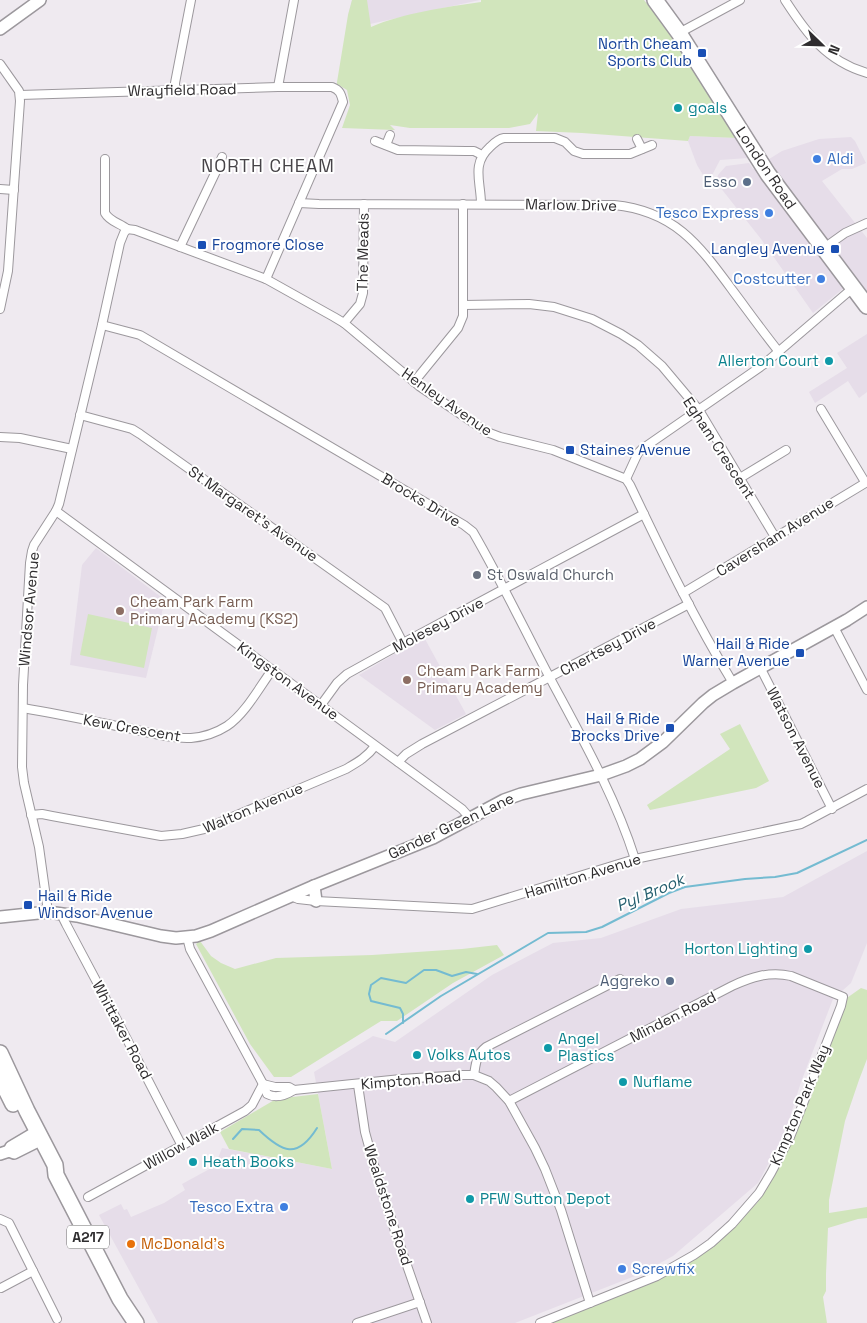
<svg xmlns="http://www.w3.org/2000/svg" width="867" height="1323" viewBox="0 0 867 1323" font-family="'Space Grotesk',sans-serif">
<rect width="100%" height="100%" fill="#efeaf0"/>
<g fill="#e6dde9">
<path d="M 352,0 L 480,0 L 370,24 L 348,15 Z"/>
<path d="M 690,136 L 737,138 L 748,158 L 720,160 L 708,183 L 697,165 L 688,141 Z"/>
<path d="M 851,137 L 855,141 L 866,163 L 852,169 L 842,169 L 822,181 L 867,238 L 867,297 L 855,279 L 813,313 L 761,239 L 716,182 L 718,175 L 726,166 L 749,163 L 753,169 L 782,151 L 819,139 Z"/>
<path d="M 867,334 L 867,392 L 859,398 L 848,381 L 815,403 L 809,392 L 847,368 L 837,353 Z"/>
<path d="M 96,548 L 165,600 L 146,678 L 70,665 L 82,565 Z"/>
<path d="M 425,639 L 466,714 L 435,730 L 359,675 L 406,647 Z"/>
<path d="M 867,851 L 867,943 L 851,983 L 833,999 L 801,1082 L 785,1133 L 758,1183 L 673,1256 L 640,1274 L 515,1323 L 158,1323 L 99,1215 L 121,1204 L 124,1210 L 127,1209 L 131,1217 L 164,1203 L 185,1190 L 182,1184 L 215,1166 L 222,1148 L 332,1169 L 314,1072 L 373,1036 L 395,1042 L 492,975 L 553,943 L 601,938 L 681,909 L 783,897 Z"/>
</g>
<g fill="#d1e5bc">
<path d="M 352,0 L 367,0 L 371,27 C 403,13 446,7 481,2 L 481,0 L 644,0 L 666,28 L 737,138 L 690,136 L 688,141 L 582,133 L 536,131 L 538,113 L 530,124 L 509,128 L 410,128 L 390,125 L 395,130 L 342,128 L 350,105 L 347,90 L 337,84 L 337,82 L 348,15 Z"/>
<path d="M 88,614 L 152,628 L 144,668 L 80,655 Z"/>
<path d="M 740,724 L 769,781 L 756,788 L 650,810 L 647,805 L 730,749 L 720,734 Z"/>
<path d="M 200,941 L 211,956 L 221,963 L 235,969 L 276,958 L 372,955 L 462,949 L 497,945 L 504,955 L 453,983 L 397,1021 L 381,1021 L 291,1077 L 274,1077 L 250,1044 L 196,944 Z"/>
<path d="M 861,988 L 867,990 L 867,1059 L 859,1080 L 845,1121 L 829,1200 L 829,1213 L 867,1207 L 867,1218 L 858,1219 L 828,1228 L 826,1274 L 826,1291 L 823,1297 L 827,1323 L 543,1323 L 646,1284 L 711,1247 L 757,1203 L 778,1168 L 793,1138 L 844,1000 Z"/>
<path d="M 318,1094 L 332,1169 L 229,1149 L 220,1132 L 276,1099 Z"/>
</g>
<g fill="none" stroke-linecap="round" stroke-linejoin="round">
<g stroke="#74bbd1" stroke-width="2">
<path d="M 403,1023 L 403,1014 L 400,1008 L 371,1001 L 369,994 L 371,985 L 381,978 L 406,983 L 424,970 L 436,970 L 452,976 L 466,972 L 477,974"/>
<path d="M 386,1034 L 441,996 L 548,933 L 586,932 L 602,927 L 669,893 L 685,887 L 745,879 L 775,877 L 797,873 L 867,840"/>
<path d="M 233,1139 L 242,1129 L 259,1130 C 282,1152 297,1160 317,1128"/>
</g>
<defs>
<g id="street">
<path d="M 785,0 C 807,34 826,61 867,73"/>
<path d="M 679,33 L 740,0"/>
<path d="M 0,64 L 19,91 L 20,101 L 8,271 L 0,309"/>
<path d="M 278,87 L 294,0"/>
<path d="M 175,90 L 175,83 L 191,0"/>
<path d="M 20,95 L 278,87 L 332,87 C 340,90 341,94 343,102 L 266,279"/>
<path d="M 637,139 L 642,149"/>
<path d="M 375,141 L 398,150 L 466,151 L 474,151 L 482,155"/>
<path d="M 386,145 L 390,135"/>
<path d="M 105,159 L 105,213 C 110,222 120,223 127,229"/>
<path d="M 0,189 L 14,190"/>
<path d="M 299,203 L 319,204 L 614,205 C 675,211 699,245 733,291 C 748,311 763,332 779,352"/>
<path d="M 481,204 C 481,182 471,164 490,147 C 494,143 498,139 504,138 L 555,138 L 565,142 L 574,151 L 583,154 L 630,154 L 652,145"/>
<path d="M 127,229 L 135,230 L 266,279 L 334,317 L 344,323 L 419,386 L 487,432 L 500,437 L 553,450 L 626,479 L 630,485 C 662,552 694,619 733,683"/>
<path d="M 180,247 L 218,167 L 222,157"/>
<path d="M 824,248 L 845,233 L 867,223"/>
<path d="M 464,305 L 529,304 L 554,307 L 592,319 L 621,334 L 638,345 L 662,366 L 699,410 L 775,537"/>
<path d="M 344,323 L 360,304 L 363,293 L 364,204"/>
<path d="M 102,325 L 140,335 L 464,525 L 473,532 C 501,580 525,631 551,680 C 582,738 615,796 635,859"/>
<path d="M 414,382 L 458,328 L 463,316 L 463,204"/>
<path d="M 821,409 L 865,482"/>
<path d="M 80,415 L 132,429 L 140,434 L 385,608 L 403,643"/>
<path d="M 0,437 L 20,438 L 72,449"/>
<path d="M 740,478 L 786,450"/>
<path d="M 626,479 L 638,453 L 642,449 L 763,365 L 854,287"/>
<path d="M 56,511 L 462,809 L 470,818"/>
<path d="M 683,593 L 867,482"/>
<path d="M 834,627 L 867,690"/>
<path d="M 760,667 L 832,809"/>
<path d="M 321,705 L 337,683 L 347,674 L 403,643 L 644,514"/>
<path d="M 23,708 C 58,714 92,721 127,728 C 148,732 170,739 191,738 C 204,737 216,733 227,726 C 245,714 259,688 272,670"/>
<path d="M 398,762 L 406,754 L 422,744 L 689,604"/>
<path d="M 31,815 L 42,814 L 52,816 L 161,836 L 182,834 L 204,829 L 346,769 C 358,762 367,757 375,746"/>
<path d="M 291,896 L 298,899 L 316,901 L 472,909 L 635,859 L 801,824 L 807,821 L 867,789"/>
<path d="M 48,912 L 39,847 L 24,783 L 22,767 L 23,685 L 30,563 L 32,551 L 34,545 L 56,511 L 59,504 L 102,325 L 120,243 L 124,233 L 127,229"/>
<path d="M 64,914 L 63,918 L 66,924 L 117,1020 L 182,1146"/>
<path d="M 187,937 L 190,949 L 263,1084 L 267,1094 C 276,1099 286,1095 294,1090 L 401,1079 L 463,1075 L 474,1075 L 489,1081 L 496,1087 L 509,1101 L 535,1148 L 545,1169 L 561,1210 L 590,1303"/>
<path d="M 474,1075 C 476,1063 476,1055 486,1047 L 620,979"/>
<path d="M 263,1084 L 275,1087 L 289,1087 L 294,1090"/>
<path d="M 358,1085 L 365,1132 L 374,1165 L 395,1231 L 427,1323"/>
<path d="M 509,1101 L 732,986 C 751,977 770,971 791,976 L 843,997 L 841,1006 L 790,1137 L 771,1173 L 759,1193 L 732,1224 L 711,1243 L 694,1255 L 657,1276 L 540,1323"/>
<path d="M 88,1197 L 245,1111 L 252,1105 L 263,1084"/>
<path d="M 0,1219 L 9,1223 L 57,1319"/>
<path d="M 1,1288 L 33,1271"/>
<path d="M 357,1323 L 420,1302"/>
</g>
<g id="secondary">
<path d="M 0,29 L 40,0"/>
<path d="M 314,886 L 316,901"/>
<path d="M 0,917 L 48,912 L 77,916 L 161,936 L 176,938 L 196,936 L 211,931 L 314,886 L 433,838 L 504,800 L 521,794 L 601,775 L 626,766 L 640,759 L 663,742 L 703,703 L 713,695 L 733,683 L 847,620 L 867,607"/>
<path d="M 9,1151 L 11,1147 L 38,1131"/>
<path d="M 0,1154 L 9,1151 L 14,1153 L 42,1139"/>
</g>
<g id="highway">
<path d="M 655,0 L 679,33 L 768,174 L 867,306"/>
<path d="M 0,1053 L 27,1111 L 55,1165 L 56,1175 L 120,1299 L 136,1323"/>
<path d="M 0,1078 L 13,1104"/>
</g>
</defs>
<use href="#street" stroke="#9c989d" stroke-width="10"/>
<use href="#secondary" stroke="#9c989d" stroke-width="14"/>
<use href="#highway" stroke="#9c989d" stroke-width="18"/>
<use href="#street" stroke="#fff" stroke-width="8"/>
<use href="#secondary" stroke="#fff" stroke-width="11"/>
<use href="#highway" stroke="#fff" stroke-width="15"/>
</g>
<g fill="#1a4fb4" stroke="#fff" stroke-width="2">
<rect x="697" y="48" width="10" height="10" rx="2.5"/>
<rect x="197" y="240" width="10" height="10" rx="2.5"/>
<rect x="830" y="244" width="10" height="10" rx="2.5"/>
<rect x="565" y="445" width="10" height="10" rx="2.5"/>
<rect x="795" y="648" width="10" height="10" rx="2.5"/>
<rect x="665" y="723" width="10" height="10" rx="2.5"/>
<rect x="23" y="900" width="10" height="10" rx="2.5"/>
</g>
<g fill="#0f9aa8" stroke="#fff" stroke-width="2">
<circle cx="678" cy="108" r="5"/>
<circle cx="829" cy="361" r="5"/>
<circle cx="808" cy="949" r="5"/>
<circle cx="548" cy="1048" r="5"/>
<circle cx="417" cy="1055" r="5"/>
<circle cx="623" cy="1082" r="5"/>
<circle cx="193" cy="1162" r="5"/>
<circle cx="470" cy="1199" r="5"/>
</g>
<g fill="#3f7fe0" stroke="#fff" stroke-width="2">
<circle cx="817" cy="159" r="5"/>
<circle cx="769" cy="213" r="5"/>
<circle cx="821" cy="279" r="5"/>
<circle cx="284" cy="1207" r="5"/>
<circle cx="622" cy="1269" r="5"/>
</g>
<g fill="#5c6f8a" stroke="#fff" stroke-width="2">
<circle cx="747" cy="182" r="5"/>
<circle cx="670" cy="981" r="5"/>
</g>
<circle fill="#6b7280" stroke="#fff" stroke-width="2" cx="477" cy="575" r="5"/>
<g fill="#8d6e63" stroke="#fff" stroke-width="2">
<circle cx="120" cy="611" r="5"/>
<circle cx="407" cy="680" r="5"/>
</g>
<circle fill="#e8710a" stroke="#fff" stroke-width="2" cx="131" cy="1244" r="5"/>
<g text-anchor="middle" stroke-width="4" stroke-linejoin="round" paint-order="stroke">
<rect fill="#fff" stroke="#6d6c6d" stroke-width="1" x="67" y="1225.5" width="42" height="23" rx="4"/>
<g font-size="14" font-weight="bold" fill="#2f2d2f">
<text x="88" y="1242">A217</text>
</g>
<g font-size="15" fill="#164399" stroke="#fff" text-anchor="end">
<text x="692" y="49">North Cheam<tspan x="692" dy="17">Sports Club</tspan></text>
<text x="212" y="250" text-anchor="start">Frogmore Close</text>
<text x="825" y="254">Langley Avenue</text>
<text x="580" y="455" text-anchor="start">Staines Avenue</text>
<text x="790" y="649">Hail &amp; Ride<tspan x="790" dy="17">Warner Avenue</tspan></text>
<text x="660" y="724">Hail &amp; Ride<tspan x="660" dy="17">Brocks Drive</tspan></text>
<text x="38" y="901" text-anchor="start">Hail &amp; Ride<tspan x="38" dy="17">Windsor Avenue</tspan></text>
</g>
<g font-size="15" fill="#2f2d2f" stroke="#fff">
<text transform="translate(182 90) rotate(-1)" y="5">Wrayfield Road</text>
<text transform="translate(766 168) rotate(56)" y="5">London Road</text>
<text transform="translate(571 205) rotate(1)" y="5">Marlow Drive</text>
<text transform="translate(363 252) rotate(-89)" y="5">The Meads</text>
<text transform="translate(447 402) rotate(35)" y="5">Henley Avenue</text>
<text transform="translate(719 448) rotate(57)" y="5">Egham Crescent</text>
<text transform="translate(421 500) rotate(31)" y="5">Brocks Drive</text>
<text transform="translate(253 514) rotate(35)" y="5">St Margaret's Avenue</text>
<text transform="translate(775 537) rotate(-32)" y="5">Caversham Avenue</text>
<text transform="translate(29 609) rotate(-85)" y="5">Windsor Avenue</text>
<text transform="translate(438 625) rotate(-28)" y="5">Molesey Drive</text>
<text transform="translate(608 647) rotate(-28)" y="5">Chertsey Drive</text>
<text transform="translate(288 681) rotate(36)" y="5">Kingston Avenue</text>
<text transform="translate(132 728) rotate(10)" y="5">Kew Crescent</text>
<text transform="translate(796 738) rotate(63)" y="5">Watson Avenue</text>
<text transform="translate(253 808) rotate(-23)" y="5">Walton Avenue</text>
<text transform="translate(451 826) rotate(-25)" y="5">Gander Green Lane</text>
<text transform="translate(583 876) rotate(-17)" y="5">Hamilton Avenue</text>
<text transform="translate(673 1017) rotate(-27)" y="5">Minden Road</text>
<text transform="translate(122 1030) rotate(62)" y="5">Whittaker Road</text>
<text transform="translate(411 1080) rotate(-5)" y="5">Kimpton Road</text>
<text transform="translate(800 1105) rotate(-67)" y="5">Kimpton Park Way</text>
<text transform="translate(181 1146) rotate(-29)" y="5">Willow Walk</text>
<text transform="translate(388 1205) rotate(72)" y="5">Wealdstone Road</text>
</g>
<g font-size="15" fill="#0d838f" stroke="#fff" text-anchor="start">
<text x="688" y="113">goals</text>
<text x="819" y="366" text-anchor="end">Allerton Court</text>
<text x="798" y="954" text-anchor="end">Horton Lighting</text>
<text x="558" y="1044">Angel<tspan x="558" dy="17">Plastics</tspan></text>
<text x="427" y="1060">Volks Autos</text>
<text x="633" y="1087">Nuflame</text>
<text x="203" y="1167">Heath Books</text>
<text x="480" y="1204">PFW Sutton Depot</text>
</g>
<g font-size="15" fill="#366cbe" stroke="#fff" text-anchor="end">
<text x="827" y="164" text-anchor="start">Aldi</text>
<text x="759" y="218">Tesco Express</text>
<text x="811" y="284">Costcutter</text>
<text x="274" y="1212">Tesco Extra</text>
<text x="632" y="1274" text-anchor="start">Screwfix</text>
</g>
<g font-size="15" fill="#4e5e75" stroke="#fff" text-anchor="end">
<text x="737" y="187">Esso</text>
<text x="660" y="986">Aggreko</text>
</g>
<g font-size="15" fill="#5b616d" stroke="#fff" text-anchor="start">
<text x="487" y="580">St Oswald Church</text>
</g>
<g font-size="15" fill="#785e54" stroke="#fff" text-anchor="start">
<text x="130" y="607">Cheam Park Farm<tspan x="130" dy="17">Primary Academy (KS2)</tspan></text>
<text x="417" y="676">Cheam Park Farm<tspan x="417" dy="17">Primary Academy</tspan></text>
</g>
<g font-size="15" fill="#c56008" stroke="#fff" text-anchor="start">
<text x="141" y="1249">McDonald's</text>
</g>
<g font-size="16" font-style="italic" fill="#255f6f" stroke="#fff">
<text transform="translate(650 892) rotate(-23)" y="6">Pyl Brook</text>
</g>
<g font-size="18" letter-spacing="1" fill="#474448" stroke="#fff">
<text x="268" y="172">NORTH CHEAM</text>
</g>
</g>
<g transform="translate(822 45) rotate(113)" stroke="#ffffff" stroke-width="4" paint-order="stroke">
<path d="M0-4L9 19L0 12L-9 19Z" fill="#2f2d2f"/>
<text y="-8" font-size="14" font-weight="bold" text-anchor="middle" fill="#2f2d2f">N</text>
</g>
</svg>
